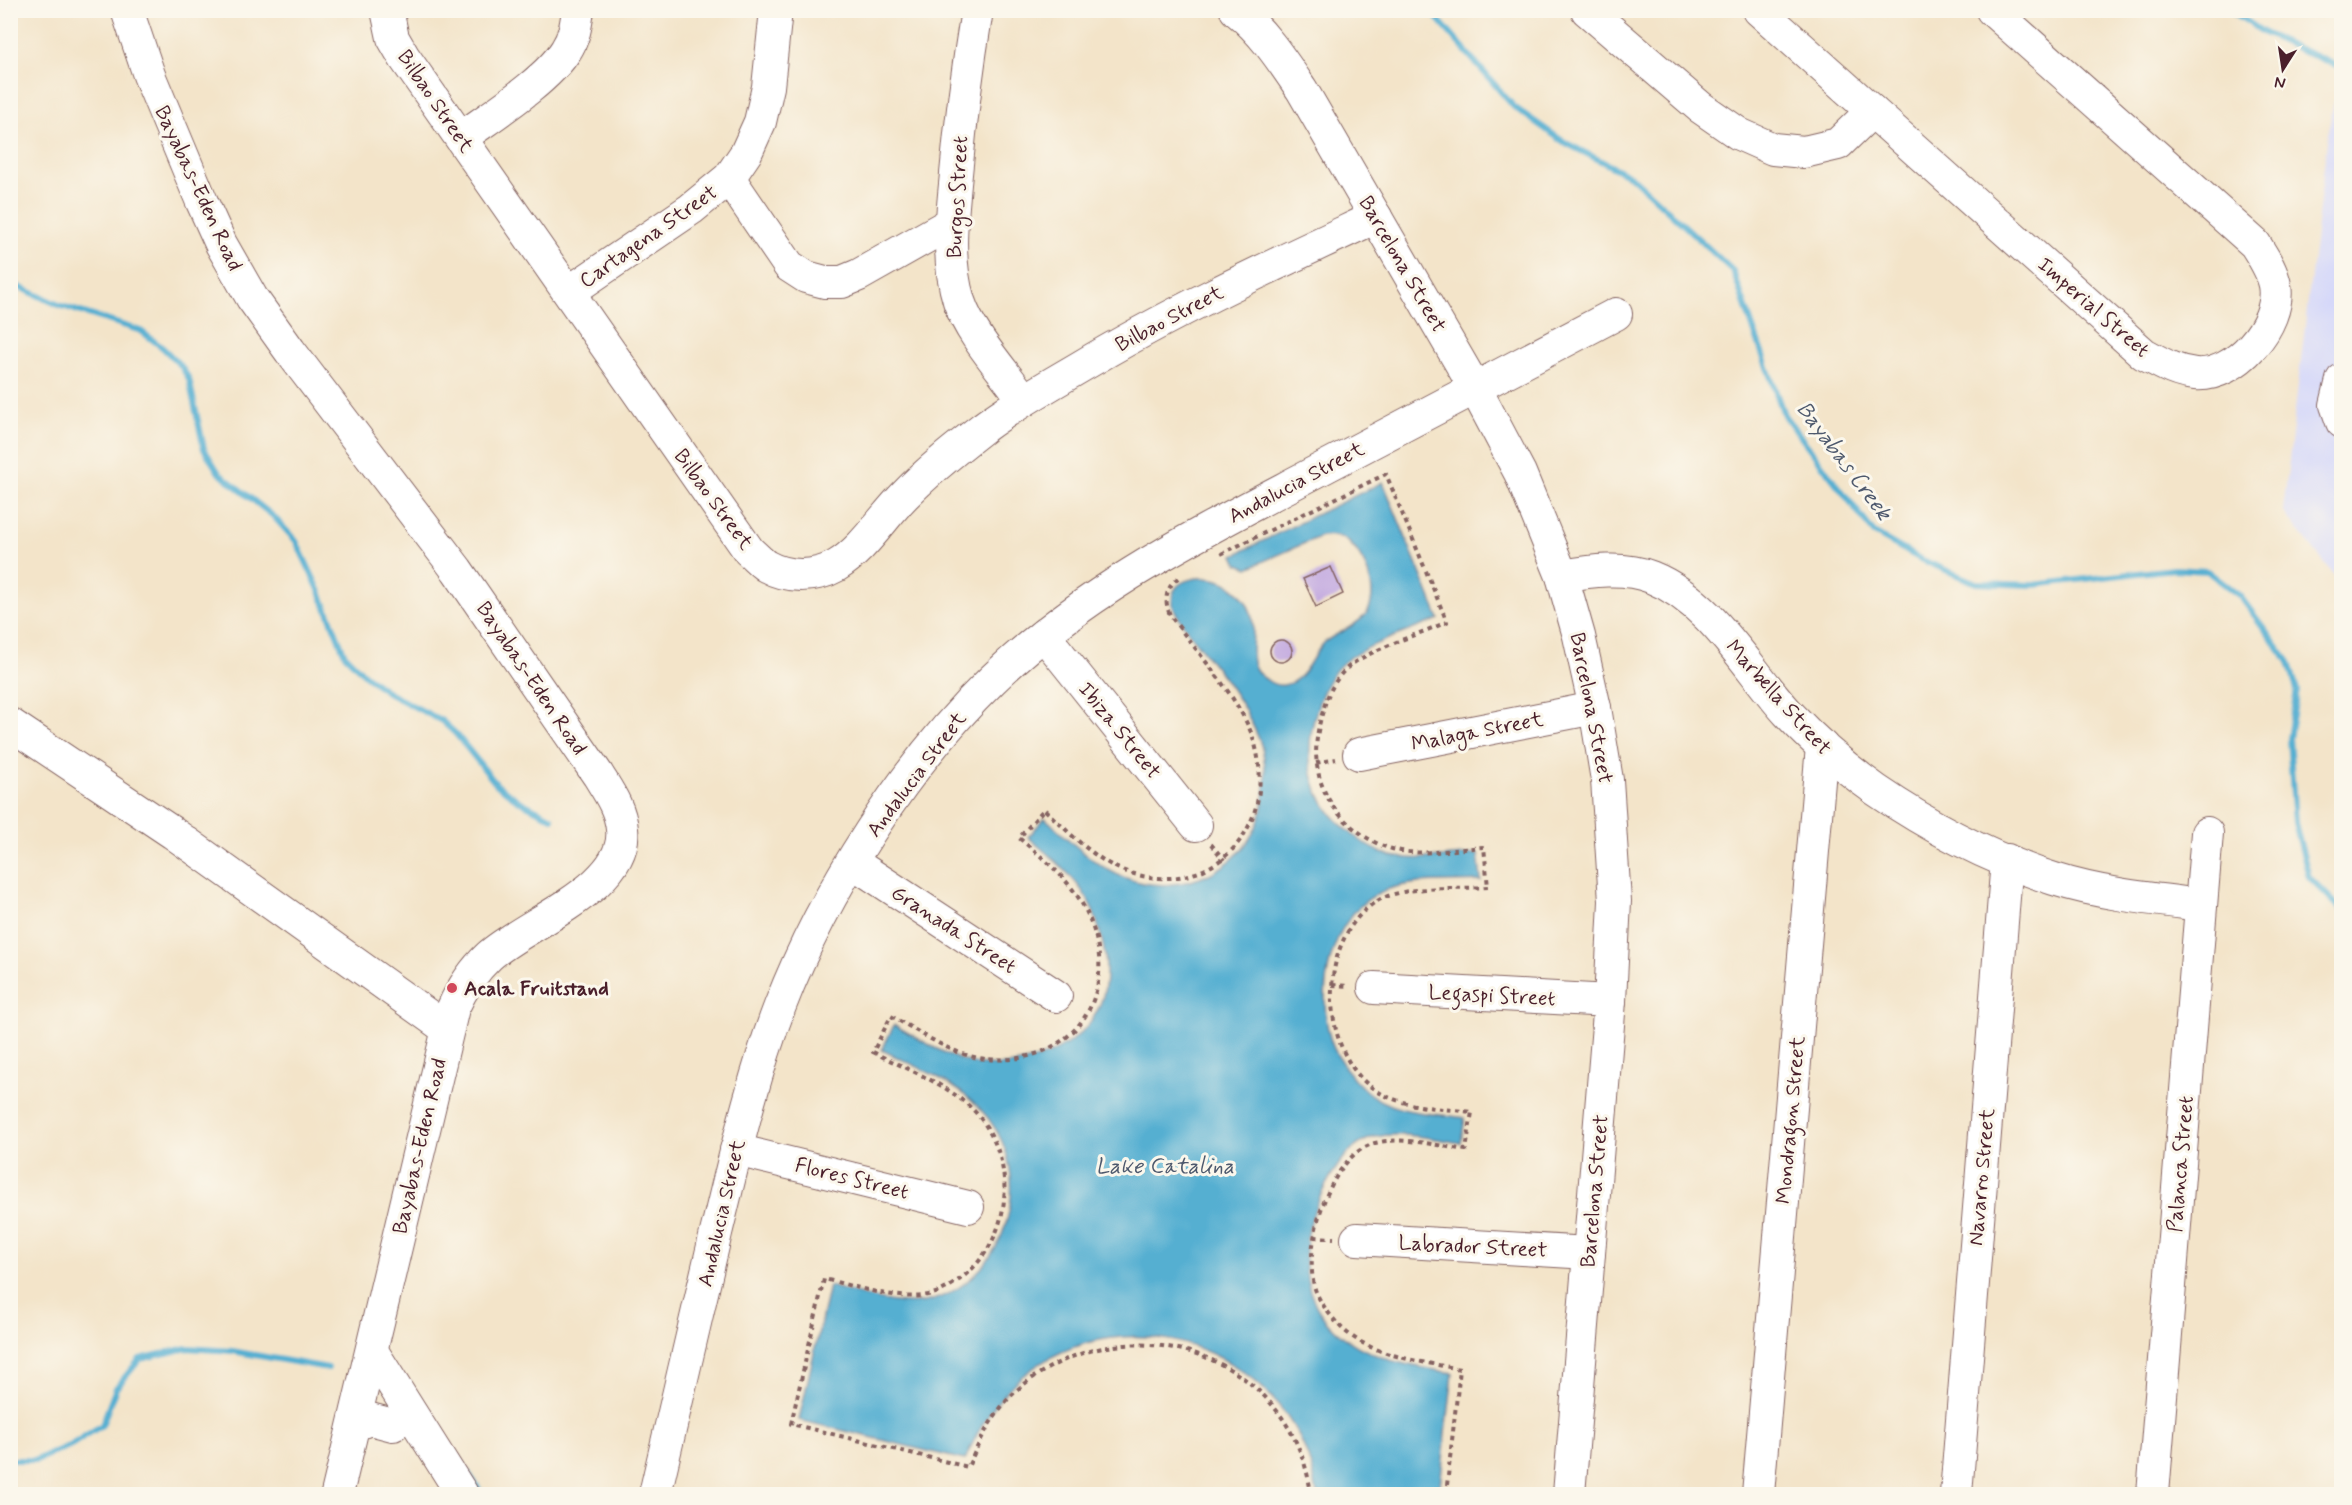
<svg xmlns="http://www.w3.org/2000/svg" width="2352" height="1505" viewBox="0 0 2352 1505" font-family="Mynerve,sans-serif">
<rect width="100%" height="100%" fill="#fbf7ec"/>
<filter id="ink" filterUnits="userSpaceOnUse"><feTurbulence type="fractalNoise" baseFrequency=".0167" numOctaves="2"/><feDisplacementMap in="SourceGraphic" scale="12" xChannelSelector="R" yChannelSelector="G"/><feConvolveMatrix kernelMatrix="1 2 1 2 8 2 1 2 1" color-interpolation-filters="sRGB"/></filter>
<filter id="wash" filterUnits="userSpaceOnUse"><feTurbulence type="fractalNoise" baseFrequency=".008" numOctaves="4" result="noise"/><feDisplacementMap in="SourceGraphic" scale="24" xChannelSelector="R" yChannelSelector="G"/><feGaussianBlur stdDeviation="1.35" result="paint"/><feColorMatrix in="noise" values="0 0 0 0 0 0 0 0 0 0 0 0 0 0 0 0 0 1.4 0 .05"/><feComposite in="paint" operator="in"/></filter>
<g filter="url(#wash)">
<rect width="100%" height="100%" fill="#f3e4c9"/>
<path fill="#d5d8f9" d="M 2341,63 L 2341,584 L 2283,511 L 2328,133 Z"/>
<path fill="#54afd1" stroke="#4f677e" stroke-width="1.5" d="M 1383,482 L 1439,619 C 1411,631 1367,644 1344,662 C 1330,674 1322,692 1317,709 C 1301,759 1310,801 1352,834 C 1364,844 1377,852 1392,856 C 1419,862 1451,855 1478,854 L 1481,881 C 1449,883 1406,878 1377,894 C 1329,919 1316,994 1331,1041 C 1337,1059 1352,1078 1365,1090 C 1391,1114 1433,1113 1465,1118 L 1461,1143 C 1433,1139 1403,1131 1375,1137 C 1358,1141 1346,1154 1337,1167 C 1304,1213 1288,1287 1335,1330 C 1368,1360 1410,1366 1453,1373 L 1439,1494 L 1317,1494 C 1298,1355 1130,1287 1020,1378 C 994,1401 978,1429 965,1460 L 799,1420 L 829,1286 C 861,1294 904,1311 936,1299 C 1008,1273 1035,1178 988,1118 C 962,1084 919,1068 882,1050 L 894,1025 C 922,1040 953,1062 985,1065 C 1034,1069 1092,1043 1104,992 C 1110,965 1102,934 1092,908 C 1079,879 1051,857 1028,837 L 1045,818 C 1068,839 1093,865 1123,877 C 1183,901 1255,867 1264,799 C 1266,780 1266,756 1259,739 C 1247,710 1230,684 1210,660 C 1199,645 1179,623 1173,606 C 1172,600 1172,593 1176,588 C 1182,580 1196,577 1206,578 C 1231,579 1252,600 1253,626 C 1254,647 1245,667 1267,680 C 1272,684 1278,686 1284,685 C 1306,681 1311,655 1325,642 C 1331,637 1338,634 1345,630 C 1353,625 1361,621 1367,613 C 1380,592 1364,551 1344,539 C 1337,535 1329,535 1321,536 L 1248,568 L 1238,564 L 1234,555 Z"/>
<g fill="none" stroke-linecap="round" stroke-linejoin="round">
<g stroke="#54afd1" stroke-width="6">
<path d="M 1430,10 L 1514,107 L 1564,142 L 1632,177 L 1733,271 L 1784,415 L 1874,533 L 1922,560 L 1976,583 L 2033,585 L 2174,569 L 2207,571 L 2240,596 L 2289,662 L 2297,690 L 2289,738 L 2295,823 L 2309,877 L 2342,910"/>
<path d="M 2230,10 L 2266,34 L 2342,68"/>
<path d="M 10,280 L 19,287 L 59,305 L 141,331 L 163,348 L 181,366 L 189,379 L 204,449 L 219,473 L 273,516 L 296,541 L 320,592 L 345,655 L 365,675 L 390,694 L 442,721 L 456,734 L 497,785 L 519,801 L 552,818"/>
<path d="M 456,1455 L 482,1494"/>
<path d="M 10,1460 L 36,1460 L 71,1445 L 102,1425 L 116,1388 L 140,1359 L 187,1348 L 232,1351 L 328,1368"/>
</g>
</g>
<g id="blocks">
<g fill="#c4abe0">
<path d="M 1331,567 L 1343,594 L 1316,607 L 1303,579 Z"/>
<circle cx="1281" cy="651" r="11"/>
</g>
</g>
</g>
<g filter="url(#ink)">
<use href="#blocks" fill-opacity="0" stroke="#856462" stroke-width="1.5"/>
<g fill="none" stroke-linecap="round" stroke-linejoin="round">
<defs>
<g id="minor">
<path d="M 127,10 L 149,75 L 202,202 L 221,244 L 252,298 L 290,351 L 457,570 L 598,775 C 609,793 620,808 622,829 C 629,887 525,923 489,956 C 473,971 462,988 453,1008 L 337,1494"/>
<path d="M 387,10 L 393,38 L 404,57 L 749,551 C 755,556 760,562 766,566 C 787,578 815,578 836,566 C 863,550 883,517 905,495 C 929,470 957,448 984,427 C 1015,404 1048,386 1080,367 C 1175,310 1276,264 1376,217"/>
<path d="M 977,10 C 968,65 961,119 956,174 C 952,216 946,260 959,301 C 970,335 1003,370 1024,400"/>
<path d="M 1236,10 C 1263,31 1283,62 1302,90 L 1475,388 L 1520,473 L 1562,576 L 1579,636 L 1595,708 L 1607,780 L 1615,901 L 1610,1001 L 1569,1494"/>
<path d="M 1587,10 L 1700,107 L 1739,134 L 1773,149 L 1804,152 L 1838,144 L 1872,111"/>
<path d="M 1759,10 L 2144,354 C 2161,363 2175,372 2195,374 C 2235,378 2282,324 2275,285 C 2272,270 2263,257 2255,244 L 1992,10"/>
<path d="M 461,138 C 491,116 547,81 566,50 C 574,38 576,25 578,10"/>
<path d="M 729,178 L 789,266 L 806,277 L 825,282 L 842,282 L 859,275 L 951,223"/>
<path d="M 569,292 L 691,209 L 729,178 L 746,153 L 760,122 L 768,87 L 776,10"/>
<path d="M 2342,380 L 2336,405 L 2342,422"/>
<path d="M 1562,576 C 1590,571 1624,566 1651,577 C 1711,601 1746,667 1788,713 C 1814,741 1845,768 1876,790 C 1930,827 1992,859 2054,879 C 2101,894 2152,899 2201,905"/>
<path d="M 1044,635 L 1196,825"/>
<path d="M 10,724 L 173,833 L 447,1029"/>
<path d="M 1359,754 L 1595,708"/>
<path d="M 852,862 L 1056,996"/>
<path d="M 1374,988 L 1610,1001"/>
<path d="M 736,1150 L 968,1207"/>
<path d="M 1357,1239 L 1589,1253"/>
<path d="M 372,1351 L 462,1494"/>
<path d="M 355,1425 L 370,1419 L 393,1425"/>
<path d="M 655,1494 C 675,1407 696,1320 716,1233 C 735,1156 752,1079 780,1006 C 824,892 905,765 992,680 C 1082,592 1196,535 1306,477 C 1409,423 1513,368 1616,314"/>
<path d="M 1758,1494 L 1822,746"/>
<path d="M 1956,1494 L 2007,860"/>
<path d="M 2153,1494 L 2207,833"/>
</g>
</defs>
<use href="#minor" stroke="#856462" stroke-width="34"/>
<g stroke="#856462" stroke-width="4" stroke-dasharray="4.5 4.5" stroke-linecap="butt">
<path d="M 1221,554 L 1386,474 L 1447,622 C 1422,633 1366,651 1347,668 C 1335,679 1327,695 1323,711 C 1308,758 1317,799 1356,830 C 1368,839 1378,845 1392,849 C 1420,857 1455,849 1484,847 L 1488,887 C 1457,889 1407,885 1379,900 C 1318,934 1317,1046 1371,1087 C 1399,1108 1439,1108 1472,1112 L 1466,1150 C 1438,1146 1404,1136 1375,1143 C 1329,1155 1302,1247 1315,1289 C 1319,1301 1329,1314 1337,1323 C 1366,1356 1419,1361 1460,1369 L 1446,1494"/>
<path d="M 1178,578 C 1165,589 1164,600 1170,615 C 1196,652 1243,701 1255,744 C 1278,828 1213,900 1127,872 C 1095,861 1068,831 1044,809 L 1019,838 C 1043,858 1069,879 1084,907 C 1126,987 1078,1067 986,1059 C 953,1056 920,1032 891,1016 L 873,1052 C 910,1071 960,1088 984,1123 C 1017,1172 1010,1238 964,1276 C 955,1283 944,1291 932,1294 C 902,1303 855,1286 824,1279 L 791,1424 L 968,1467 C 982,1435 998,1403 1027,1382 C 1135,1301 1293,1357 1311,1494"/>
<path d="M 1316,763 L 1336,759"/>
<path d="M 1211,844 L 1224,860"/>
<path d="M 1332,985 L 1349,986"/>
<path d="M 1314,1237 L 1334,1238"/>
</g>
<use href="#minor" stroke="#fff" stroke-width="32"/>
</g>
</g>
<circle fill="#d1495b" stroke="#fbf7ec" stroke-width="2" cx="452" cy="988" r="6"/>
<g text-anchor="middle" stroke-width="6" stroke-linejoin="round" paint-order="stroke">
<g font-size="21" fill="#4a1f2b" stroke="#fbf7ec">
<text transform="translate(436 101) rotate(56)" y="7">Bilbao Street</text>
<text transform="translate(199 188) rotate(65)" y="7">Bayabas-Eden Road</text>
<text transform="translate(957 197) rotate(-87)" y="7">Burgos Street</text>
<text transform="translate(648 236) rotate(-35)" y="7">Cartagena Street</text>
<text transform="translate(1403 264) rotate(60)" y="7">Barcelona Street</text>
<text transform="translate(2094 307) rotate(41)" y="7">Imperial Street</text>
<text transform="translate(1169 318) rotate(-28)" y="7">Bilbao Street</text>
<text transform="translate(1296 482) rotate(-28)" y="7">Andalucia Street</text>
<text transform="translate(714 499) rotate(54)" y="7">Bilbao Street</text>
<text transform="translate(532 678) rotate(56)" y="7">Bayabas-Eden Road</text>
<text transform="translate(1779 697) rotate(48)" y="7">Marbella Street</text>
<text transform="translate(1592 708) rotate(79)" y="7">Barcelona Street</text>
<text transform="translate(1120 730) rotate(51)" y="7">Ibiza Street</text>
<text transform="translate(1477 731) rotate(-11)" y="7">Malaga Street</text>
<text transform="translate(916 774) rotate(-53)" y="7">Andalucia Street</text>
<text transform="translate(954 929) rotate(33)" y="7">Granada Street</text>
<text transform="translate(1492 995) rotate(3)" y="7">Legaspi Street</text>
<text transform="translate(1790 1120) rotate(-85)" y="7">Mondragon Street</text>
<text transform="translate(419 1146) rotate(-77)" y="7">Bayabas-Eden Road</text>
<text transform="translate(2180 1164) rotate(-85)" y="7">Palanca Street</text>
<text transform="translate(1981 1177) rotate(-85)" y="7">Navarro Street</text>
<text transform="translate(852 1178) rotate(14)" y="7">Flores Street</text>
<text transform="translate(1594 1191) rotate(-85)" y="7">Barcelona Street</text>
<text transform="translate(721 1213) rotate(-77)" y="7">Andalucia Street</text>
<text transform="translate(1473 1246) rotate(3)" y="7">Labrador Street</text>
</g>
<g font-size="21" font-weight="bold" fill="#4a1f2b" stroke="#fbf7ec" text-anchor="start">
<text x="464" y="995">Acala Fruitstand</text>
</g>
<g font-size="22" font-style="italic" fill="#4e596d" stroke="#fbf7ec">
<text transform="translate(1845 460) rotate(53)" y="8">Bayabas Creek</text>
<text x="1165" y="1173">Lake Catalina</text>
</g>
</g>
<rect width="2352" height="1505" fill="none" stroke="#fbf7ec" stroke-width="36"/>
<g transform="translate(2283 69) rotate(192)" stroke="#fbf7ec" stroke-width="4.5" paint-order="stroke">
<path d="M0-4.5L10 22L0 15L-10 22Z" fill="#4a1f2b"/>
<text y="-9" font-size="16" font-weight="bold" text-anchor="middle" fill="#4a1f2b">N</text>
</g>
</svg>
